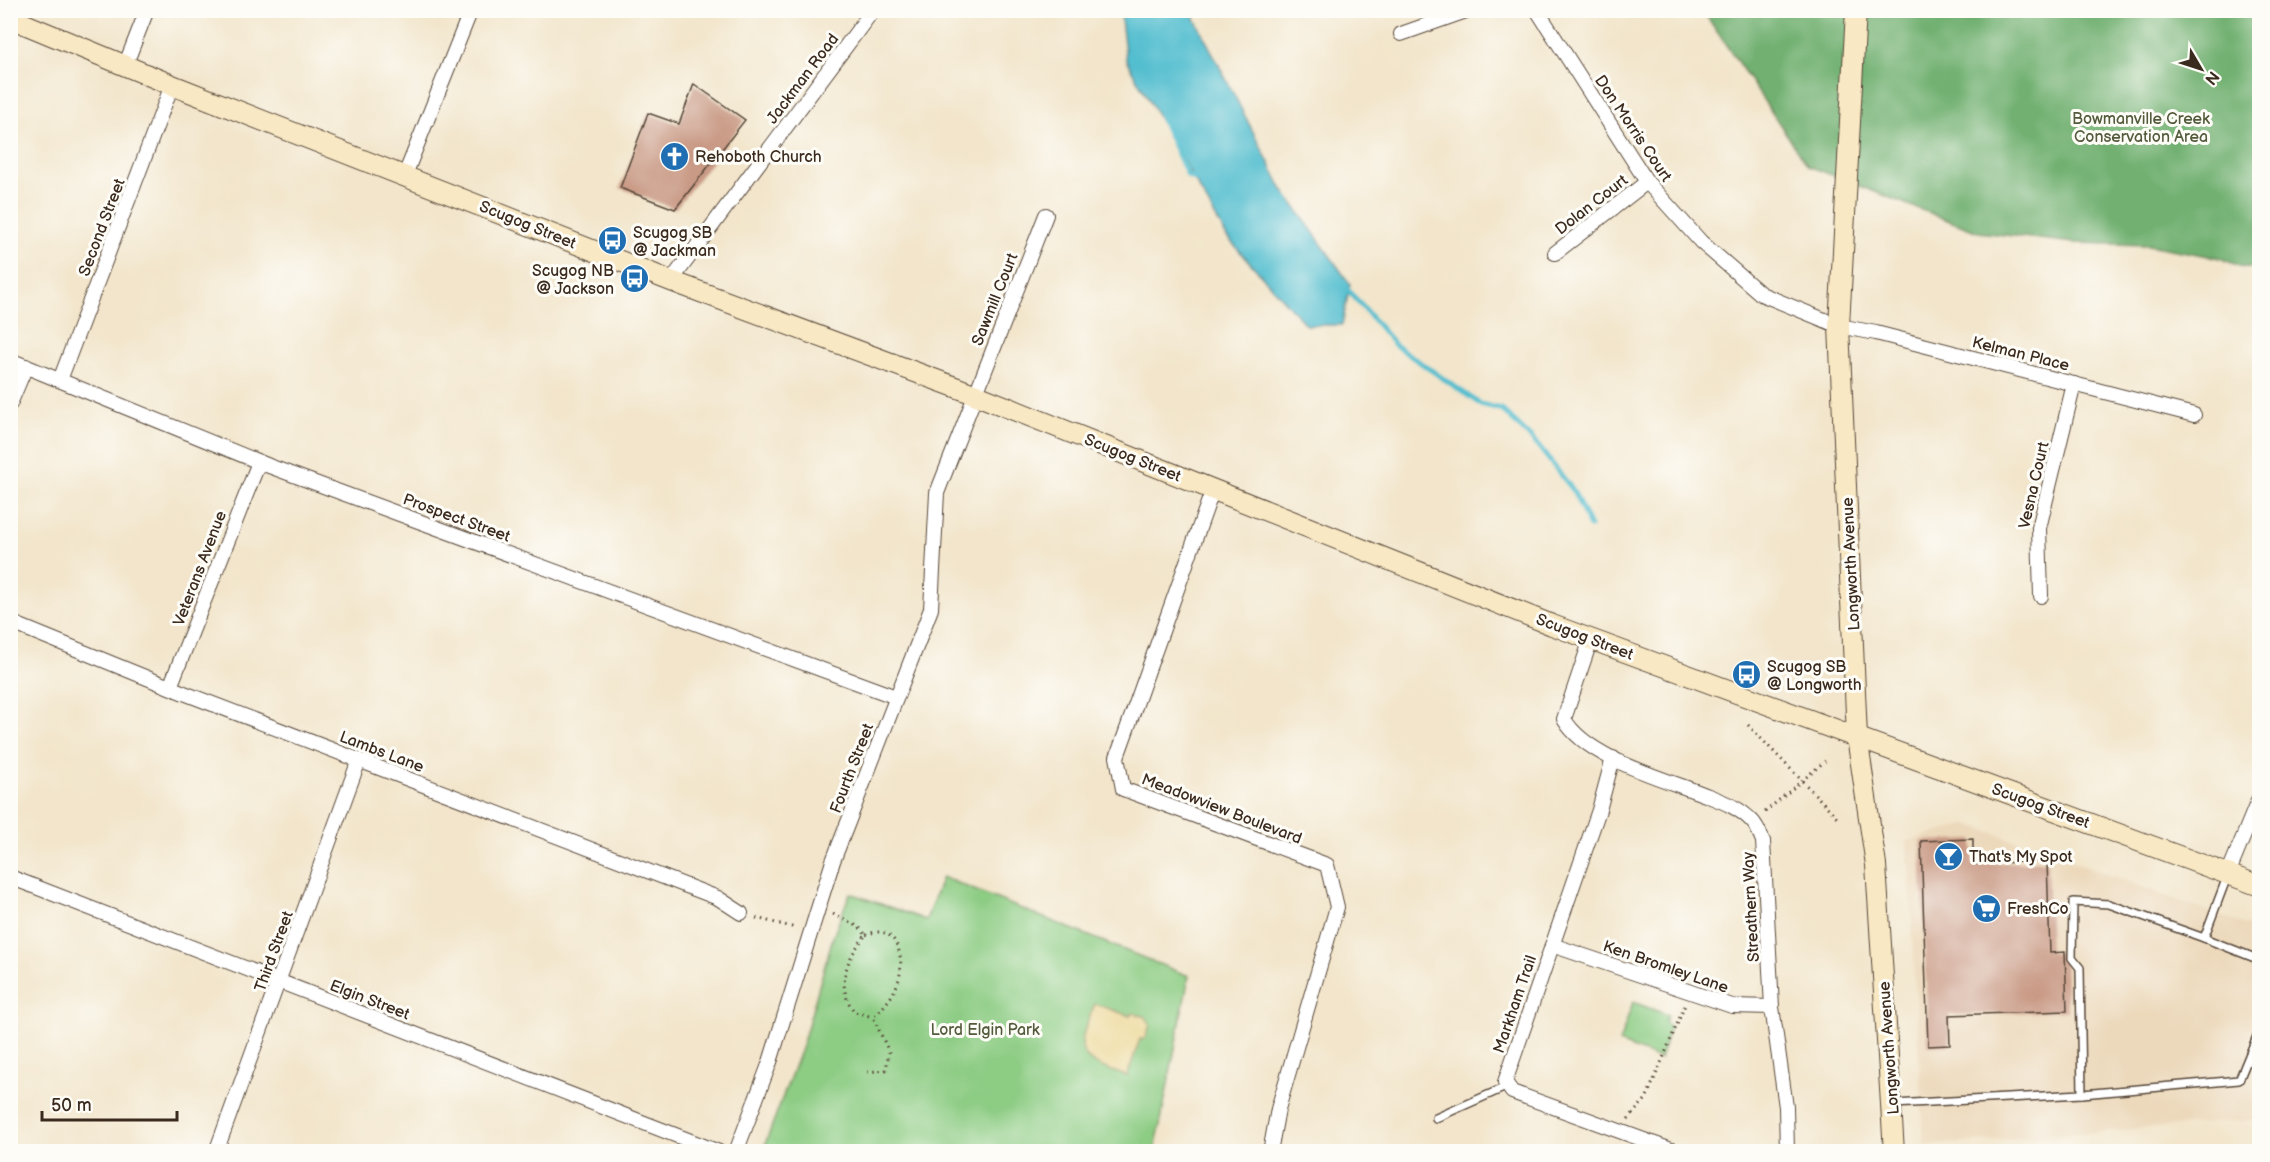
<svg xmlns="http://www.w3.org/2000/svg" width="2270" height="1162" viewBox="0 0 2270 1162" font-family="'Balsamiq Sans',sans-serif">
<rect width="100%" height="100%" fill="#fdfcf7"/>
<filter id="ink" filterUnits="userSpaceOnUse"><feTurbulence type="fractalNoise" baseFrequency=".0167" numOctaves="2"/><feDisplacementMap in="SourceGraphic" scale="12" xChannelSelector="R" yChannelSelector="G"/><feConvolveMatrix kernelMatrix="1 2 1 2 8 2 1 2 1" color-interpolation-filters="sRGB"/></filter>
<filter id="wash" filterUnits="userSpaceOnUse"><feTurbulence type="fractalNoise" baseFrequency=".008" numOctaves="4" result="noise"/><feDisplacementMap in="SourceGraphic" scale="24" xChannelSelector="R" yChannelSelector="G"/><feGaussianBlur stdDeviation="1.35" result="paint"/><feColorMatrix in="noise" values="0 0 0 0 0 0 0 0 0 0 0 0 0 0 0 0 0 1.4 0 .05"/><feComposite in="paint" operator="in"/></filter>
<g filter="url(#wash)">
<rect width="100%" height="100%" fill="#f2e5cb"/>
<path fill="#ecd8ba" d="M 1969,824 L 2259,930 L 2259,1119 L 1924,1146 L 1907,841 Z"/>
<g fill="#8ccc83" stroke="#647b50" stroke-width="1.5">
<path d="M 942,877 L 1189,976 L 1155,1151 L 762,1152 L 802,1046 L 833,937 L 850,893 L 926,920 Z"/>
<path d="M 1633,1002 L 1668,1015 L 1665,1022 L 1670,1027 L 1660,1059 L 1619,1043 Z"/>
</g>
<path fill="#71b071" stroke="#566d48" stroke-width="1.5" d="M 1703,11 L 2259,11 L 2259,269 L 2239,266 L 2220,258 L 2148,245 L 2074,243 L 1978,232 L 1808,166 Z"/>
<path fill="#eeda9e" stroke="#94825e" stroke-width="1.5" d="M 1095,1004 L 1130,1016 L 1132,1013 L 1146,1017 L 1150,1025 L 1145,1039 L 1140,1039 L 1127,1076 C 1076,1059 1073,1054 1095,1004 Z"/>
<path fill="#53becf" stroke="#477476" stroke-width="1.5" d="M 1128,11 L 1191,11 L 1283,190 L 1350,284 L 1342,325 L 1306,325 L 1227,237 L 1126,60 L 1121,19 Z"/>
<g fill="none" stroke-linecap="round" stroke-linejoin="round">
<g stroke="#53becf" stroke-width="5">
<path d="M 1160,115 L 1188,176 L 1197,180"/>
<path d="M 1344,285 L 1395,345 L 1480,404 L 1501,409 L 1534,441 L 1573,490 L 1590,527"/>
</g>
</g>
<g id="blocks">
<g fill="#c99a85">
<path d="M 694,84 L 745,120 L 675,209 L 620,188 L 648,113 L 679,124 Z"/>
<path d="M 1973,839 L 1973,864 L 2047,861 L 2050,953 L 2065,952 L 2067,1011 L 1949,1015 L 1950,1045 L 1928,1046 L 1921,841 Z"/>
</g>
</g>
</g>
<g filter="url(#ink)">
<use href="#blocks" fill-opacity="0" stroke="#564638" stroke-width="1.5"/>
<g fill="none" stroke-linecap="round" stroke-linejoin="round">
<defs>
<g id="lane">
<path d="M 2204,938 L 2260,960"/>
<path d="M 2082,1094 L 2239,1080 L 2260,1029"/>
<path d="M 1893,1104 L 2082,1094 L 2080,968 L 2072,958 L 2073,902 L 2109,904 L 2204,938 L 2227,877"/>
<path d="M 1436,1118 L 1508,1086"/>
</g>
<g id="street">
<path d="M 1537,10 L 1647,182 L 1701,242 L 1761,294 L 1839,326 L 1876,333 L 2194,415"/>
<path d="M 1401,34 L 1469,10"/>
<path d="M 125,66 L 147,10"/>
<path d="M 405,175 L 471,10"/>
<path d="M 1555,253 L 1647,182"/>
<path d="M 671,281 L 873,10"/>
<path d="M 10,360 L 269,466 L 896,697"/>
<path d="M 60,380 L 172,85"/>
<path d="M 10,404 L 26,366"/>
<path d="M 1213,489 L 1117,757 L 1123,789 L 1327,865 L 1337,907 L 1278,1109 L 1270,1152"/>
<path d="M 2041,596 L 2039,528 L 2074,384"/>
<path d="M 10,622 L 184,693 L 718,898 L 741,913"/>
<path d="M 1591,639 L 1564,719 C 1586,758 1662,778 1703,794 C 1721,801 1739,807 1752,821 C 1757,826 1760,834 1763,841 L 1772,1007 L 1786,1107 L 1787,1152"/>
<path d="M 170,687 L 259,462"/>
<path d="M 1613,758 L 1599,810 L 1505,1082 L 1512,1092 L 1677,1152"/>
<path d="M 2228,874 L 2260,796"/>
<path d="M 10,877 L 719,1152"/>
<path d="M 1552,945 L 1732,1006 L 1772,1007"/>
<path d="M 216,1152 L 359,760"/>
<path d="M 736,1152 L 770,1062 L 833,861 L 931,609 L 937,493 L 1046,215"/>
</g>
<g id="secondary">
<path d="M 1856,10 L 1839,326 L 1857,737 L 1876,865 L 1894,1152"/>
<path d="M 10,18 L 172,85 L 671,281 L 974,394 L 1552,625 L 2260,886"/>
</g>
</defs>
<use href="#lane" stroke="#564638" stroke-width="10"/>
<use href="#street" stroke="#564638" stroke-width="16"/>
<use href="#secondary" stroke="#564638" stroke-width="22"/>
<g stroke="#564638" stroke-width="3" stroke-dasharray="1.5 4.5" stroke-linecap="butt">
<path d="M 1748,725 L 1838,818"/>
<path d="M 1765,812 L 1825,761"/>
<path d="M 833,914 L 859,927 L 866,935 C 847,957 834,987 855,1012 L 873,1017"/>
<path d="M 756,918 L 796,928"/>
<path d="M 866,935 C 897,921 906,959 898,982 C 893,997 884,1007 873,1017 L 889,1052 L 886,1070 L 867,1072"/>
<path d="M 1628,1119 L 1646,1099 L 1685,1005"/>
</g>
<use href="#lane" stroke="#fff" stroke-width="7"/>
<use href="#street" stroke="#fff" stroke-width="14"/>
<use href="#secondary" stroke="#f8e8c3" stroke-width="20"/>
</g>
</g>
<defs>
<symbol id="church-disc" viewBox="-11 -11 22 22"><circle r="9.5" fill="#1f6fb2" stroke="#fdfcf7"/><path d="M-1.2-6h2.4v3.5h3.3v2.4h-3.3V6h-2.4V-.1h-3.3v-2.4h3.3Z" fill="#fff"/></symbol>
<symbol id="bus-disc" viewBox="-11 -11 22 22"><circle r="9.5" fill="#1f6fb2" stroke="#fdfcf7"/><path d="M-5-6H5V4H4V6H2V4H-2V6H-4V4H-5ZM-3.5-4V0h7V-4ZM-3.5 1.2v1.5H-2V1.2ZM2 1.2v1.5H3.5V1.2Z" fill="#fff"/></symbol>
<symbol id="bar-disc" viewBox="-11 -11 22 22"><circle r="9.5" fill="#1f6fb2" stroke="#fdfcf7"/><path d="M-6-5H6L.8 .8V4.5H3.5V6h-7V4.5H-.8V.8Z" fill="#fff"/></symbol>
<symbol id="supermarket-disc" viewBox="-11 -11 22 22"><circle r="9.5" fill="#1f6fb2" stroke="#fdfcf7"/><path d="M-6-5.5h2.5l.6 2H6L4.5 2H-2.5L-4.4-4H-6ZM-1.5 3.2a1.3 1.3 0 1 0 .1 0ZM3 3.2a1.3 1.3 0 1 0 .1 0Z" fill="#fff"/></symbol>
</defs>
<g fill-rule="evenodd">
<use href="#church-disc" x="658" y="140" width="33" height="33"/>
<use href="#bus-disc" x="596" y="224" width="33" height="33"/>
<use href="#bus-disc" x="618" y="262" width="33" height="33"/>
<use href="#bus-disc" x="1730" y="658" width="33" height="33"/>
<use href="#bar-disc" x="1932" y="840" width="33" height="33"/>
<use href="#supermarket-disc" x="1970" y="892" width="33" height="33"/>
</g>
<g text-anchor="middle" stroke-width="6" stroke-linejoin="round" paint-order="stroke">
<g font-size="16" fill="#3b2a1e" stroke="#fdfcf7">
<text transform="translate(802 78) rotate(-53)" y="6">Jackman Road</text>
<text transform="translate(1634 128) rotate(56)" y="6">Don Morris Court</text>
<text transform="translate(1591 204) rotate(-38)" y="6">Dolan Court</text>
<text transform="translate(528 224) rotate(22)" y="6">Scugog Street</text>
<text transform="translate(101 227) rotate(-69)" y="6">Second Street</text>
<text transform="translate(994 299) rotate(-68)" y="6">Sawmill Court</text>
<text transform="translate(2021 353) rotate(14)" y="6">Kelman Place</text>
<text transform="translate(1133 457) rotate(22)" y="6">Scugog Street</text>
<text transform="translate(2033 485) rotate(-77)" y="6">Vesna Court</text>
<text transform="translate(457 517) rotate(20)" y="6">Prospect Street</text>
<text transform="translate(1850 564) rotate(-93)" y="6">Longworth Avenue</text>
<text transform="translate(199 568) rotate(-69)" y="6">Veterans Avenue</text>
<text transform="translate(1585 636) rotate(21)" y="6">Scugog Street</text>
<text transform="translate(382 751) rotate(21)" y="6">Lambs Lane</text>
<text transform="translate(851 768) rotate(-69)" y="6">Fourth Street</text>
<text transform="translate(2041 805) rotate(20)" y="6">Scugog Street</text>
<text transform="translate(1222 808) rotate(21)" y="6">Meadowview Boulevard</text>
<text transform="translate(1750 907) rotate(-93)" y="6">Streathern Way</text>
<text transform="translate(273 951) rotate(-70)" y="6">Third Street</text>
<text transform="translate(1666 966) rotate(19)" y="6">Ken Bromley Lane</text>
<text transform="translate(370 999) rotate(21)" y="6">Elgin Street</text>
<text transform="translate(1514 1004) rotate(-71)" y="6">Markham Trail</text>
<text transform="translate(1888 1048) rotate(-94)" y="6">Longworth Avenue</text>
</g>
<g font-size="16" fill="#535b3c" stroke="#fdfcf7">
<text x="2141" y="124">Bowmanville Creek<tspan x="2141" dy="18">Conservation Area</tspan></text>
<text x="985" y="1035">Lord Elgin Park</text>
</g>
<g font-size="16" fill="#3b2a1e" stroke="#fdfcf7" text-anchor="start">
<text x="695" y="162">Rehoboth Church</text>
<text x="633" y="238">Scugog SB<tspan x="633" dy="18">@ Jackman</tspan></text>
<text x="614" y="276" text-anchor="end">Scugog NB<tspan x="614" dy="18">@ Jackson</tspan></text>
<text x="1767" y="672">Scugog SB<tspan x="1767" dy="18">@ Longworth</tspan></text>
<text x="1969" y="862">That's My Spot</text>
<text x="2007" y="914">FreshCo</text>
</g>
</g>
<rect width="2270" height="1162" fill="none" stroke="#fdfcf7" stroke-width="36"/>
<g transform="translate(2201 69) rotate(129)" stroke="#fdfcf7" stroke-width="4.5" paint-order="stroke">
<path d="M0-4.5L10 22L0 15L-10 22Z" fill="#3b2a1e"/>
<text y="-9" font-size="16" font-weight="bold" text-anchor="middle" fill="#3b2a1e">N</text>
</g>
<path d="M42 1111v9h135v-9" fill="none" stroke="#3b2a1e" stroke-width="3"/>
<text x="51" y="1111" font-size="18" fill="#3b2a1e" stroke="#fdfcf7" stroke-width="4.5" paint-order="stroke">50 m</text>
</svg>
